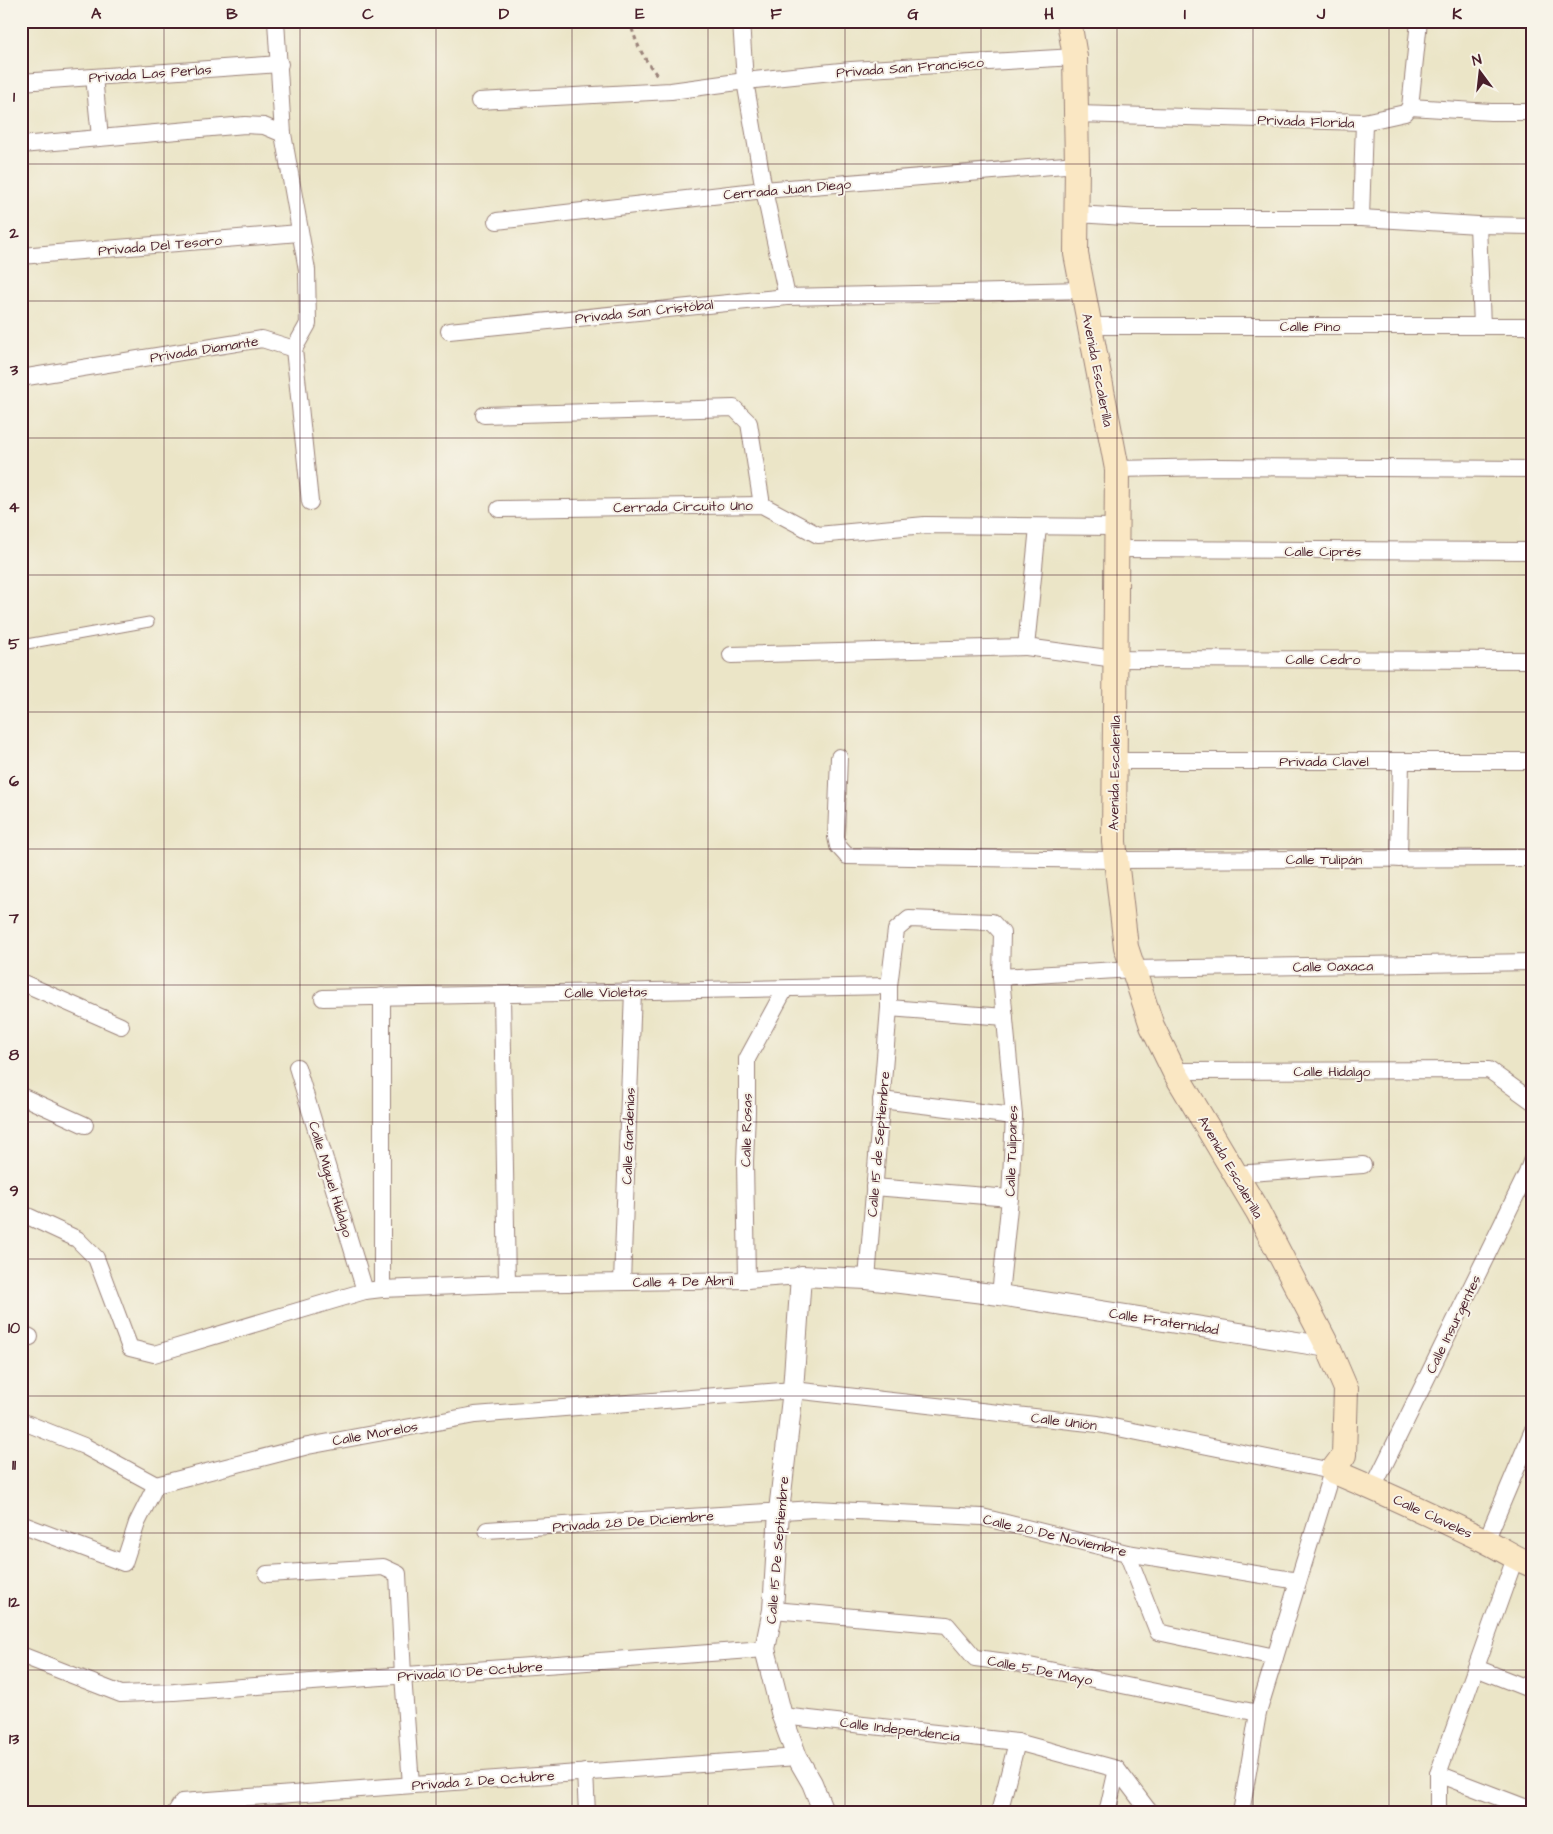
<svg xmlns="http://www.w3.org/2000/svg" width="1553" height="1834" viewBox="0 0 1553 1834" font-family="'Architects Daughter',sans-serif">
<rect width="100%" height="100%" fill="#f7f3e8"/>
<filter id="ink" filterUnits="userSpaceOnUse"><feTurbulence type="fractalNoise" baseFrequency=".02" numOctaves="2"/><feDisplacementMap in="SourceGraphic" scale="10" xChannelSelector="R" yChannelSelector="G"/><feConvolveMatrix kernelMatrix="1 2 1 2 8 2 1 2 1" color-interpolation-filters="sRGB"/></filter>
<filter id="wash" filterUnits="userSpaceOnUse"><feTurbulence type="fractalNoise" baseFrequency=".0096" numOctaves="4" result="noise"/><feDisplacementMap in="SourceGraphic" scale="20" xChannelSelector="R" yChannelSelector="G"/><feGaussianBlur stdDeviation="1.12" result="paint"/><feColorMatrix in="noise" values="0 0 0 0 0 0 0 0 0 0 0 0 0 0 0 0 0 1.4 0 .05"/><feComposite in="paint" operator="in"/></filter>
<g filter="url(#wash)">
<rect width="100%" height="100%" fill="#ebe5c7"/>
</g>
<g filter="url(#ink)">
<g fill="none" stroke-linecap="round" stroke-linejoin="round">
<defs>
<path id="service" d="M 21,645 L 149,622"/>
<g id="minor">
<path d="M 276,21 L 283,134"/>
<path d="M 741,21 L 745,81 L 764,190 L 787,297"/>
<path d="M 94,77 L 100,137"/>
<path d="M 21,82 L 280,64"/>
<path d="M 479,101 L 671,91 L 745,81 L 851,70 L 1075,57"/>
<path d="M 1410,107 L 1419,21"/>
<path d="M 1076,114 L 1364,122 L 1405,113 L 1410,107 L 1491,112 L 1532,112"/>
<path d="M 21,145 L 245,125 L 264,126 L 283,134 L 307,270 L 308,324 L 294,349"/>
<path d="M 1077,214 L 1141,218 L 1361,218 L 1478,225 L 1532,226"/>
<path d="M 1361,218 L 1364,122"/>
<path d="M 497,221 L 764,190 L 1077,164"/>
<path d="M 1478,225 L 1482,326"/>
<path d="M 21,256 L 299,233"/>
<path d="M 1089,326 L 1532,326"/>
<path d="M 449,331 L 787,297 L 1083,290"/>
<path d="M 294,349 L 310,502"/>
<path d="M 21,378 L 262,339 L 294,349"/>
<path d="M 484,415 L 734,408 L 749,423 L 762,505"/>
<path d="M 1117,469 L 1214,467 L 1532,469"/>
<path d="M 499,509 L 762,505 L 818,535 L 925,525 L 1115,527"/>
<path d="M 1038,527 L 1026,647 L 1115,659 L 1532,660"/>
<path d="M 1115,549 L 1532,551"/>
<path d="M 731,655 L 1026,647"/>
<path d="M 839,757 L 836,837 L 838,846 L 847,856 L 1116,860 L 1532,858"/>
<path d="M 1115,761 L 1532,761"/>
<path d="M 1399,859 L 1401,761"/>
<path d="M 1001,977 L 1133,969 L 1532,962"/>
<path d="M 21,982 L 121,1026"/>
<path d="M 502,995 L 507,1284"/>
<path d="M 382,996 L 382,1289"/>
<path d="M 323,998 L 889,986"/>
<path d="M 889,1008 L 1005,1017"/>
<path d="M 297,1067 L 365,1291"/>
<path d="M 1174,1071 L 1489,1070 L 1532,1101"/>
<path d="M 21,1096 L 85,1125"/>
<path d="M 881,1100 L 1014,1116"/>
<path d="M 1235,1174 L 1363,1165"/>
<path d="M 874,1187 L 1010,1198"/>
<path d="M 21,1213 L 77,1239 L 96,1258 L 130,1348 L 154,1354 L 365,1291 L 382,1289 L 507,1284 L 747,1280 L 801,1276"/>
<path d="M 867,1279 L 889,1008 L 889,986 L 896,930 L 909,919 L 992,922 L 1002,933 L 1001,977 L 1014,1116 L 1010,1198 L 1000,1295"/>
<path d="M 747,1280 L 745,1162 L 747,1111 L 747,1059 L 785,989"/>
<path d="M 622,1282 L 633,991"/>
<path d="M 21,1333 L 30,1337"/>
<path d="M 21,1421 L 84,1446 L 156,1485"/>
<path d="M 1373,1488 L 1527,1173 L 1532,1159"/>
<path d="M 21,1524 L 124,1563 L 137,1523 L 156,1485 L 308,1446 L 475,1415 L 793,1390 L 1098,1424 L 1332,1471 L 1258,1713 L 1241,1813"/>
<path d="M 487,1530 L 814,1509 L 982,1517 L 1127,1553 L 1298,1581"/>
<path d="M 1486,1541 L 1532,1432"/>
<path d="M 1127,1553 L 1158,1632 L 1275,1657"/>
<path d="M 267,1574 L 383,1567 L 398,1574 L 403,1675 L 411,1785"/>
<path d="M 773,1610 L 947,1625 L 975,1658 L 1015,1663 L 1258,1713"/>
<path d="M 21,1655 L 121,1694 L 174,1692 L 765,1649"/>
<path d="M 1476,1668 L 1532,1690"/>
<path d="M 782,1716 L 1017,1742 L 1117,1769 L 1148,1810 L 1153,1813"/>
<path d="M 585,1772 L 587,1813"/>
<path d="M 1438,1774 L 1532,1810"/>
<path d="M 175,1813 L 182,1802 L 797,1757"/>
<path d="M 999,1813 L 1017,1742"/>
<path d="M 1107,1813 L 1117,1769"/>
<path d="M 1438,1813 L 1438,1774 L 1515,1558"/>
</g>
<path id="tertiary" d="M 824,1813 L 812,1783 L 797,1757 L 782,1716 L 765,1649 L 773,1610 L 779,1511 L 793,1390 L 801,1276 L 867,1279 L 1000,1295 L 1328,1347"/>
<path id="secondary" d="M 1069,21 L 1075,57 L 1077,164 L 1076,254 L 1117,469 L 1114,842 L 1126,947 L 1152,1026 L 1174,1071 L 1258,1212 L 1328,1347 L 1346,1389 L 1344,1455 L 1332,1471 C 1383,1492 1434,1516 1484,1540 C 1500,1548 1515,1558 1532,1565"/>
</defs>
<use href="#service" stroke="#9a8279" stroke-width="11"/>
<use href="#minor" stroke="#9a8279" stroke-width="18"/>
<use href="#tertiary" stroke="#9a8279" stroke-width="22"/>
<use href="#secondary" stroke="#9a8279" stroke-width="26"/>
<path stroke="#9a8279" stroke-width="3" stroke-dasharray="4 4" stroke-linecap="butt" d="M 630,21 C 635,42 644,60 658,76"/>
<use href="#service" stroke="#fff" stroke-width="9"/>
<use href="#minor" stroke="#fff" stroke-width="16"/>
<use href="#tertiary" stroke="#fff" stroke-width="20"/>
<use href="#secondary" stroke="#fae7c3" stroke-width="24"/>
</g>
</g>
<path fill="none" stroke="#4a1f2b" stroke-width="1" stroke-opacity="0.55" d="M 164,21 L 164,1813M 300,21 L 300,1813M 436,21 L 436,1813M 572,21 L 572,1813M 708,21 L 708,1813M 845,21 L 845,1813M 981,21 L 981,1813M 1117,21 L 1117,1813M 1253,21 L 1253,1813M 1389,21 L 1389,1813M 21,164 L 1532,164M 21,301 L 1532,301M 21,438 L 1532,438M 21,575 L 1532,575M 21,712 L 1532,712M 21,849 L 1532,849M 21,985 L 1532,985M 21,1122 L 1532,1122M 21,1259 L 1532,1259M 21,1396 L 1532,1396M 21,1533 L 1532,1533M 21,1670 L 1532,1670"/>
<g text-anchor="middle" stroke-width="4" stroke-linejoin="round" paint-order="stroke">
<g font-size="14" fill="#4a1f2b" stroke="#f7f3e8">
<text transform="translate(910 67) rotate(-4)" y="5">Privada San Francisco</text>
<text transform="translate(150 73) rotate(-4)" y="5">Privada Las Perlas</text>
<text transform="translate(1306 121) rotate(2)" y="5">Privada Florida</text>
<text transform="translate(787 189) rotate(-5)" y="5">Cerrada Juan Diego</text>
<text transform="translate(160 245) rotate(-5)" y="5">Privada Del Tesoro</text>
<text transform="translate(644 311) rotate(-6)" y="5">Privada San Cristóbal</text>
<text x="1310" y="331">Calle Pino</text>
<text transform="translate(204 349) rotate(-9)" y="5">Privada Diamante</text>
<text transform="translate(1098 370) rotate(79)" y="5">Avenida Escalerilla</text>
<text transform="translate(683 506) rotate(-1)" y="5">Cerrada Circuito Uno</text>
<text x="1323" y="556">Calle Ciprés</text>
<text x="1323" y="664">Calle Cedro</text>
<text x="1324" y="766">Privada Clavel</text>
<text transform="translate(1114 773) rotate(-89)" y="5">Avenida Escalerilla</text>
<text x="1324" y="864">Calle Tulipán</text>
<text transform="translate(1333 966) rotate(-1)" y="5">Calle Oaxaca</text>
<text transform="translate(606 992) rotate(-1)" y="5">Calle Violetas</text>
<text x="1332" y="1076">Calle Hidalgo</text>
<text transform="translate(746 1130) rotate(-89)" y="5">Calle Rosas</text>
<text transform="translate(628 1136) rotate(-88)" y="5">Calle Gardenias</text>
<text transform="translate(878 1144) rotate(-85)" y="5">Calle 15 de Septiembre</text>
<text transform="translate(1011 1151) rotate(-88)" y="5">Calle Tulipanes</text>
<text transform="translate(1231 1167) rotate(60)" y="5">Avenida Escalerilla</text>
<text transform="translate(331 1179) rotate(73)" y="5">Calle Miguel Hidalgo</text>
<text transform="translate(683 1281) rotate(-1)" y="5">Calle 4 De Abril</text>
<text transform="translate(1164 1321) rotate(9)" y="5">Calle Fraternidad</text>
<text transform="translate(1453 1324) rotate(-64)" y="5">Calle Insurgentes</text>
<text transform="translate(1064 1421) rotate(7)" y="5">Calle Unión</text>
<text transform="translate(375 1433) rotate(-10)" y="5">Calle Morelos</text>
<text transform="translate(1433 1516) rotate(25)" y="5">Calle Claveles</text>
<text transform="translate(633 1521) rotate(-4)" y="5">Privada 28 De Diciembre</text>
<text transform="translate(1055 1535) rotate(13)" y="5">Calle 20 De Noviembre</text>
<text transform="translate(777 1550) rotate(-85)" y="5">Calle 15 De Septiembre</text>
<text transform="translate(1040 1670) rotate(11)" y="5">Calle 5 De Mayo</text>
<text transform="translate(470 1671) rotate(-4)" y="5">Privada 10 De Octubre</text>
<text transform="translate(900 1729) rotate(7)" y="5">Calle Independencia</text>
<text transform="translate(483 1780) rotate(-4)" y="5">Privada 2 De Octubre</text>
</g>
</g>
<rect width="1553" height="1834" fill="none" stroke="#f7f3e8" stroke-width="55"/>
<g transform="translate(1480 72) rotate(345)" stroke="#f7f3e8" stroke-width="4" paint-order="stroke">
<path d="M0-4L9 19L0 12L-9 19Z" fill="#4a1f2b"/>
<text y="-8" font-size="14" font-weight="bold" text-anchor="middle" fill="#4a1f2b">N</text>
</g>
<rect x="28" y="28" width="1498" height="1778" fill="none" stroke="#4a1f2b" stroke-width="2"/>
<g font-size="16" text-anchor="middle" font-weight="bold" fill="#4a1f2b">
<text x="96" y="19">A</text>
<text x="232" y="19">B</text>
<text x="368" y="19">C</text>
<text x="504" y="19">D</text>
<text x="640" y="19">E</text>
<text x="776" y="19">F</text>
<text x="913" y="19">G</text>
<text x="1049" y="19">H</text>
<text x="1185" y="19">I</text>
<text x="1321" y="19">J</text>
<text x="1457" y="19">K</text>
<text x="14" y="102">1</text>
<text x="14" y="238">2</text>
<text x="14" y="375">3</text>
<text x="14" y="512">4</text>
<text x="14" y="649">5</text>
<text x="14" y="786">6</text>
<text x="14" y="923">7</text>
<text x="14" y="1060">8</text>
<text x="14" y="1196">9</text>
<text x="14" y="1333">10</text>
<text x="14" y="1470">11</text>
<text x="14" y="1607">12</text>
<text x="14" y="1744">13</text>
</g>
</svg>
